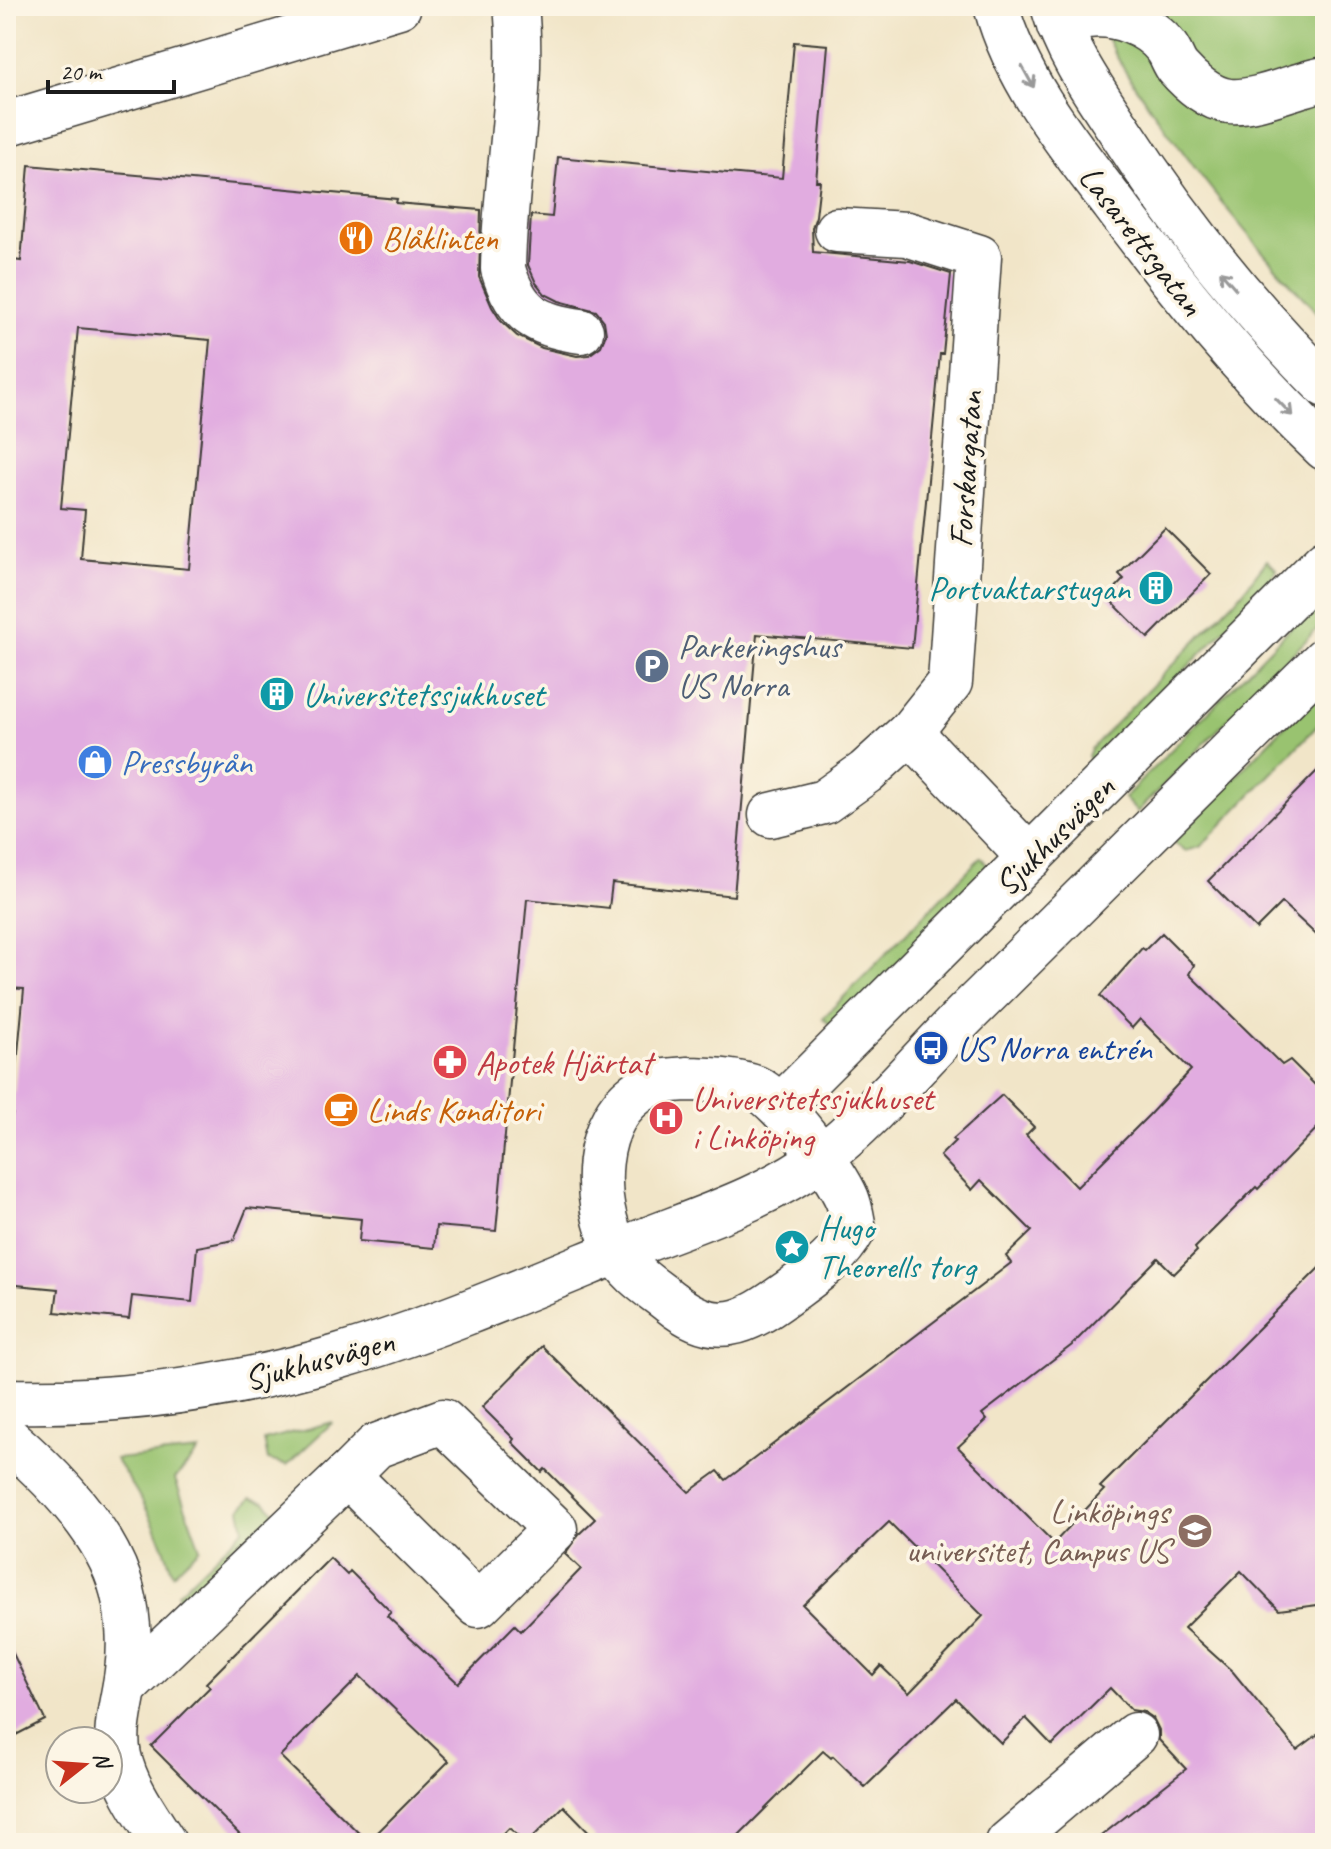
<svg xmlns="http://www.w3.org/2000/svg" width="1331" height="1849" viewBox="0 0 1331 1849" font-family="Caveat,sans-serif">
<rect width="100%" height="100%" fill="#fcf5e5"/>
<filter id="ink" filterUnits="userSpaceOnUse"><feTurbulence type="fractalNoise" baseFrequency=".0125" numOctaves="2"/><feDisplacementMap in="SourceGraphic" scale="16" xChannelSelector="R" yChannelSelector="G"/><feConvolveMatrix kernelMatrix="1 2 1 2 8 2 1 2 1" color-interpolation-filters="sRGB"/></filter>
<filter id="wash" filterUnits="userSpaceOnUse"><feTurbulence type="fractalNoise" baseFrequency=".006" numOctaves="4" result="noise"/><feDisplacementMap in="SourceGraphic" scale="32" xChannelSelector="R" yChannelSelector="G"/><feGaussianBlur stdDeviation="1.8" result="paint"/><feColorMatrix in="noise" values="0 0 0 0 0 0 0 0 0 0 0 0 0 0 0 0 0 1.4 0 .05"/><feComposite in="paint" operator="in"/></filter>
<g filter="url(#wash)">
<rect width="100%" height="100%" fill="#f1e5c8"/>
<g fill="#99c36f" stroke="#5a7046" stroke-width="2">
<path d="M 1094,6 L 1325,6 L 1325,321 C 1270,263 1219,202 1172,137 C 1141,95 1110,56 1094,6 Z"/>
<path d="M 1267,560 L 1277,570 L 1265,588 L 1092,765 L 1088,756 L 1091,749 L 1241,594 Z"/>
<path d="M 1312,606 L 1325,621 L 1137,812 L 1124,798 Z"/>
<path d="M 1325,684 L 1325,718 L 1200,847 L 1186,851 L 1173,842 Z"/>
<path d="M 981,857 L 989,868 L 834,1029 L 823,1018 Z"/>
<path d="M 333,1422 L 287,1465 L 268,1460 L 264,1440 Z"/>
<path d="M 199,1451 L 175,1479 L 200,1548 L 173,1574 C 158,1527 143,1499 115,1459 Z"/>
<path d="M 251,1498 L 265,1502 L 278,1515 L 179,1613 L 178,1593 L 244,1529 L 240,1509 Z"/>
</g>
<g id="blocks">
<g fill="#e1ace0" fill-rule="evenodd">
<path d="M 794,42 L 828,45 L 816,181 L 820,181 L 816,216 L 812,228 L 813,252 L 910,261 L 951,274 L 943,354 L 940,354 L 912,648 L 757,634 L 734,896 L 612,883 L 609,908 L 527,899 L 496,1231 L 436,1226 L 434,1248 L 359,1241 L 361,1219 L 247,1208 L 234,1240 L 197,1247 L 192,1302 L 132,1296 L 129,1319 L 55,1312 L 58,1289 L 6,1284 L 6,1182 L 24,989 L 6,988 L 6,259 L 21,261 L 29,165 L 397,199 L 396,203 L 481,210 L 479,277 L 492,307 L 501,321 L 517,336 L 542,348 L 577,356 L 589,355 L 601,346 L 606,334 L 604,321 L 596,311 L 559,301 L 545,294 L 536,283 L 528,265 L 531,215 L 552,217 L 558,157 L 782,178 ZM 78,328 L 210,340 L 189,569 L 81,559 L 85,510 L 61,508 Z"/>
<path d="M 1165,528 L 1211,574 L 1148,638 L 1107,597 L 1124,579 L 1119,574 Z"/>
<path d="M 1325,763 L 1325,943 L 1282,903 L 1256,929 L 1208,881 Z"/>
<path d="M 1162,933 L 1194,965 L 1189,974 L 1282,1065 L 1290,1060 L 1325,1095 L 1325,1120 L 1258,1189 L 1256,1187 L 1195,1248 L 1197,1251 L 1174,1274 L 1158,1258 L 1072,1345 L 982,1414 L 987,1420 L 958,1447 L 1054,1543 L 1104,1490 L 1100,1487 L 1325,1262 L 1325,1604 L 1279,1610 L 1241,1571 L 1184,1628 L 1233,1672 L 1297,1750 L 1325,1729 L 1325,1843 L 1092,1843 L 1186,1769 L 1159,1740 L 1159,1730 L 1153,1718 L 1144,1712 L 1131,1710 L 1110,1688 L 1052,1745 L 1026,1718 L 1001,1743 L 956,1699 L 865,1787 L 833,1756 L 831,1758 L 823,1751 L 731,1843 L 600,1843 L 564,1806 L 527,1843 L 509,1828 L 494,1843 L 248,1843 L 151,1746 L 210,1687 L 206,1683 L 330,1558 L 347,1575 L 350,1571 L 391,1612 L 387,1616 L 458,1683 L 515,1625 L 521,1631 L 581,1569 L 565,1554 L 579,1534 L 595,1519 L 545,1469 L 542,1472 L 512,1442 L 514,1439 L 482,1407 L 542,1346 L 689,1492 L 718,1471 L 726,1480 L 1011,1263 L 1006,1256 L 1032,1231 L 981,1180 L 972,1190 L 940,1156 L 955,1141 L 953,1139 L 1002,1095 L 1034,1127 L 1026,1135 L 1077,1187 L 1149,1115 L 1191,1070 L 1140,1019 L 1132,1028 L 1100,996 L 1142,948 L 1145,950 ZM 889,1522 L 983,1616 L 909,1693 L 881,1666 L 873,1675 L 803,1605 ZM 360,1676 L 449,1761 L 368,1842 L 280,1756 Z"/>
<path d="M 6,1639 L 45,1720 L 6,1740 Z"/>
</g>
</g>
</g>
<g filter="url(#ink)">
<use href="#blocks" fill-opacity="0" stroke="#3c3a36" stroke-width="2"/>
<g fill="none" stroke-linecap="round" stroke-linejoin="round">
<defs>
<g id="minor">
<path d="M 516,6 C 525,89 504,184 503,269 C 516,313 536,325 581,331"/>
<path d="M 1059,26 C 1068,22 1079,17 1088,16 C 1115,12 1149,25 1166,47 C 1171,53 1173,62 1178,68 C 1190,82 1210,99 1229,101 C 1256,104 1296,84 1325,79"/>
<path d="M 6,124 L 399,6"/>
<path d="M 837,230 L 907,234 L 979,257 L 950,682 L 910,732 L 1030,858"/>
<path d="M 771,815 L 824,802 L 866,772 L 910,732"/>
<path d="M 688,1079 C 710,1080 735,1080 756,1088 C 781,1099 836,1173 847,1199 C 851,1209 852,1219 854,1229 C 838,1258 815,1273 789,1292 C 772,1304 751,1320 730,1323 C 707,1327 686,1315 669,1301 C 651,1287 628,1273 617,1251 C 591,1202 590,1117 646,1087 C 659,1080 674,1080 688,1079 Z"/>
<path d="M 781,1106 L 1325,562"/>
<path d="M 6,1401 C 119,1404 232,1388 341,1356 C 439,1327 533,1286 628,1247 C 692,1221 764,1200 820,1158 C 874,1117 923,1056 972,1008 C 1090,892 1207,774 1325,659"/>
<path d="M 443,1421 L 555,1529 L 478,1605 L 347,1475 L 376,1446 Z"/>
<path d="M 6,1437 C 48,1473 101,1526 119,1580 C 128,1607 131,1643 127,1671 C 124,1698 113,1729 119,1756 C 126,1788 147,1816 164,1843"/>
<path d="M 125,1687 L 347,1475"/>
<path d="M 1008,1843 L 1135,1735"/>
</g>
<g id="major">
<path d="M 996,6 C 1016,80 1068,144 1114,204 C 1178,290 1246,374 1325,448"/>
<path d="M 1053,6 C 1066,52 1093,90 1119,129 C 1179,222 1247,307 1325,385"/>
</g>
</defs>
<use href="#minor" stroke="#3c3a36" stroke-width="47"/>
<use href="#major" stroke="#3c3a36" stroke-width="47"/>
<use href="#minor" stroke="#fff" stroke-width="44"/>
<use href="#major" stroke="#fff" stroke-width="44"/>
</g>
<defs><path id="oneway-shaft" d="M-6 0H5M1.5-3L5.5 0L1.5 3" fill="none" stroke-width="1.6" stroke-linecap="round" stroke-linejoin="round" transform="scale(2)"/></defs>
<g stroke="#999">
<use href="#oneway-shaft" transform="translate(1028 77) rotate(61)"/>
<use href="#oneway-shaft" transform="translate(1228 280) rotate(-131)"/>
<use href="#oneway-shaft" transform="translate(1284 407) rotate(46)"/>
</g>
</g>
<defs>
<symbol id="restaurant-disc" viewBox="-11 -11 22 22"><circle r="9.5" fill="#e8710a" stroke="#fcf5e5"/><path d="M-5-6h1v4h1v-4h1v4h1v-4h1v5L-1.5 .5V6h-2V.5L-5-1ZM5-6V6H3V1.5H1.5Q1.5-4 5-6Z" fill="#fff"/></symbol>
<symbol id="building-disc" viewBox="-11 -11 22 22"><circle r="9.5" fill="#0f9aa8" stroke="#fcf5e5"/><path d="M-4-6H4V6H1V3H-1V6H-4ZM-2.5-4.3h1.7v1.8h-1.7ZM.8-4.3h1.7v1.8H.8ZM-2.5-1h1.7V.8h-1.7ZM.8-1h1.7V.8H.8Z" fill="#fff"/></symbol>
<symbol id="parking-disc" viewBox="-11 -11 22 22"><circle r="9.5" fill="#5c6f8a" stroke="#fcf5e5"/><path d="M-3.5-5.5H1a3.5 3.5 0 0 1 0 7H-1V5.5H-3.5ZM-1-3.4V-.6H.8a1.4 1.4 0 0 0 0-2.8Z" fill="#fff"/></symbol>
<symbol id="shop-disc" viewBox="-11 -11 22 22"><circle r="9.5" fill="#3f7fe0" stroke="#fcf5e5"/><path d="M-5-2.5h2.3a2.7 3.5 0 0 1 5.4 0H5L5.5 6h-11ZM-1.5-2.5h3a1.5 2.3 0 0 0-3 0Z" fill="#fff"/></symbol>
<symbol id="bus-disc" viewBox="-11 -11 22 22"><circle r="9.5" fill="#1a4fb4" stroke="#fcf5e5"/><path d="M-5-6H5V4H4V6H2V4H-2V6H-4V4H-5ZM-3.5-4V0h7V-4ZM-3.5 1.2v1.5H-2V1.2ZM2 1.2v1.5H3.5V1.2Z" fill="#fff"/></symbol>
<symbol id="pharmacy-disc" viewBox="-11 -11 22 22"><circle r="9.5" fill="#e0444e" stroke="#fcf5e5"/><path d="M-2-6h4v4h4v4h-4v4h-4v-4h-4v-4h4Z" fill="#fff"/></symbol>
<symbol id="cafe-disc" viewBox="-11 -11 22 22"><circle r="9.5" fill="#e8710a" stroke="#fcf5e5"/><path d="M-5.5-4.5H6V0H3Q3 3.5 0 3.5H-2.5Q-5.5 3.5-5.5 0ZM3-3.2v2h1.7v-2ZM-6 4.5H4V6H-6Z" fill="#fff"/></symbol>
<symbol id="hospital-disc" viewBox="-11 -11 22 22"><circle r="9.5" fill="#e0444e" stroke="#fcf5e5"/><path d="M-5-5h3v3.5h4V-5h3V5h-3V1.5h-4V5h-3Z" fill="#fff"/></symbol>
<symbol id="sight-disc" viewBox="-11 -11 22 22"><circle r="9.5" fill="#0f9aa8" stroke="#fcf5e5"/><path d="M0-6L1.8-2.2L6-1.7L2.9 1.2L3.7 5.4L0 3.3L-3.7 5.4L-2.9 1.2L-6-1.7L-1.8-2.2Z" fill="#fff"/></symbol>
<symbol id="university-disc" viewBox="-11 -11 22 22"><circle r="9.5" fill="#8d6e63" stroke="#fcf5e5"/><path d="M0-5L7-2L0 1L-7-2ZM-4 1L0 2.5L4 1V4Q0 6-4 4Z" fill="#fff"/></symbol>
</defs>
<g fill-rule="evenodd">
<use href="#restaurant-disc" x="336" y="218" width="40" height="40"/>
<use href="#building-disc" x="1136" y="568" width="40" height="40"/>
<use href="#parking-disc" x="632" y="646" width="40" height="40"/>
<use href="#building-disc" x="257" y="674" width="40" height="40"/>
<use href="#shop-disc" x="75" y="742" width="40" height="40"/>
<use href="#bus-disc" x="911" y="1028" width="40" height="40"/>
<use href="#pharmacy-disc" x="430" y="1042" width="40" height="40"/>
<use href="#cafe-disc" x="321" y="1090" width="40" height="40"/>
<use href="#hospital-disc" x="646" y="1098" width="40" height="40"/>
<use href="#sight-disc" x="772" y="1227" width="40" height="40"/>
<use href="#university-disc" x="1175" y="1511" width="40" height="40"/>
</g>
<g text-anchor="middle" stroke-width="7" stroke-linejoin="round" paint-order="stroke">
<g font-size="34" fill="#c56008" stroke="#fcf5e5" text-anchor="start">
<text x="382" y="250">Blåklinten</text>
<text x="367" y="1122">Linds Konditori</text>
</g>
<g font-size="34" fill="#1c1c1c" stroke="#fcf5e5">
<text transform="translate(1142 240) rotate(52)" y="12">Lasarettsgatan</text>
<text transform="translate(965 469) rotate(-86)" y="12">Forskargatan</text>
<text transform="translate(1054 835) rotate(-45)" y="12">Sjukhusvägen</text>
<text transform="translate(319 1359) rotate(-15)" y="12">Sjukhusvägen</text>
</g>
<g font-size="34" fill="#0d838f" stroke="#fcf5e5" text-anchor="start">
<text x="1130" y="600" text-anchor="end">Portvaktarstugan</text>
<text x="303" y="706">Universitetssjukhuset</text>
<text x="818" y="1239">Hugo<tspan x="818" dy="39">Theorells torg</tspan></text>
</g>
<g font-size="34" fill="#4e5e75" stroke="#fcf5e5" text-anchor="start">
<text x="678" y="658">Parkeringshus<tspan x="678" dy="39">US Norra</tspan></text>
</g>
<g font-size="34" fill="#366cbe" stroke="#fcf5e5" text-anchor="start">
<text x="121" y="774">Pressbyrån</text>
</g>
<g font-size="34" fill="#164399" stroke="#fcf5e5" text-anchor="start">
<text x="957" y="1060">US Norra entrén</text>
</g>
<g font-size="34" fill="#be3a42" stroke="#fcf5e5" text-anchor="start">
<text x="476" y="1074">Apotek Hjärtat</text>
<text x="692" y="1110">Universitetssjukhuset<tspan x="692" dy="39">i Linköping</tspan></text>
</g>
<g font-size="34" fill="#785e54" stroke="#fcf5e5" text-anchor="end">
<text x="1169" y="1523">Linköpings<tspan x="1169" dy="39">universitet, Campus US</tspan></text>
</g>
</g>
<rect width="1331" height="1849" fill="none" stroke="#fcf5e5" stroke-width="32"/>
<g transform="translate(84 1765) rotate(73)"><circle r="38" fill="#fcf5e5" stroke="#a29e95" stroke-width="2"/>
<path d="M0-6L14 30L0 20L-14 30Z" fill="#c8321e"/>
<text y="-12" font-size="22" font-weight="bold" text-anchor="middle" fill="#1c1c1c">N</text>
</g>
<path d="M48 80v12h126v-12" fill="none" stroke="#1c1c1c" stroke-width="4"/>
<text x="60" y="80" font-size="24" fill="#1c1c1c" stroke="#fcf5e5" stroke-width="6" paint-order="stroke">20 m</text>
</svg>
